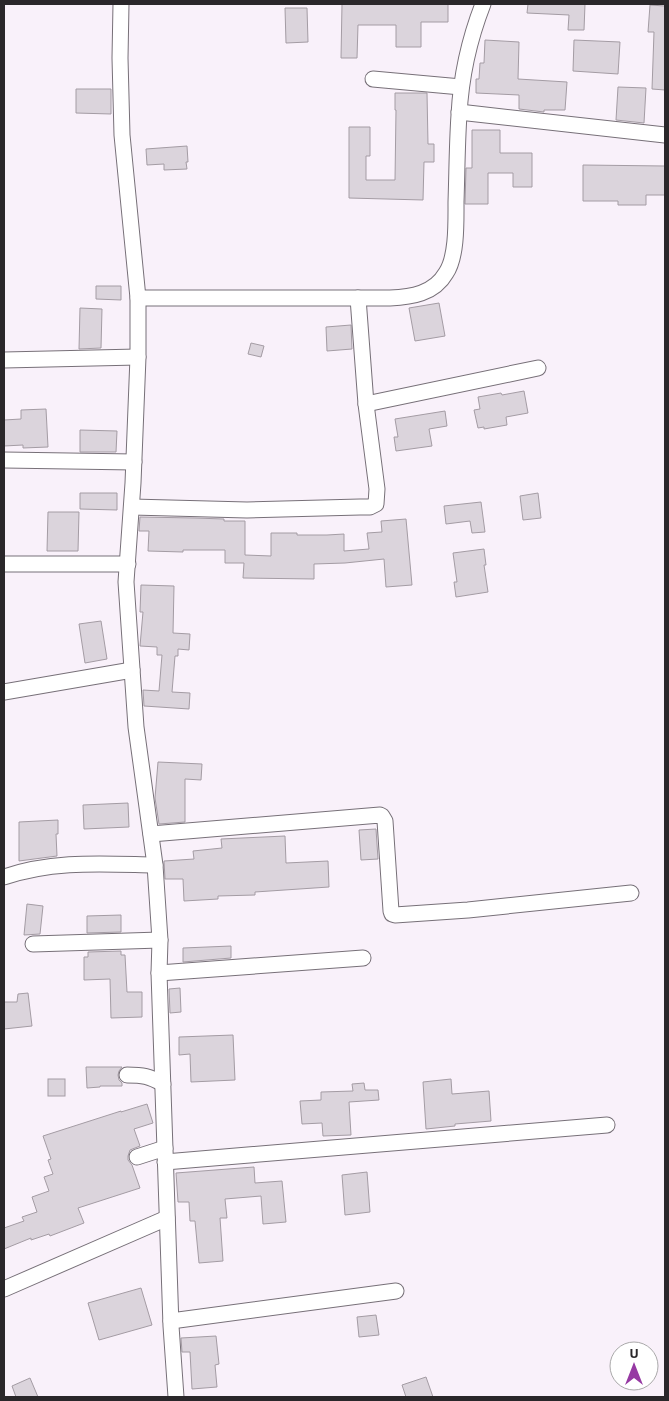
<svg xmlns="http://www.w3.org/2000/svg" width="669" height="1401" viewBox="0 0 669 1401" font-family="'Titillium Web',sans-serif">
<rect width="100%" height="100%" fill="#f9f1fa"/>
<g fill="#dbd4dc" stroke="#a49ca4">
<path d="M 342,4 L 448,4 L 448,22 L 421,22 L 421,47 L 396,47 L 396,25 L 358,25 L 357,58 L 341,58 Z"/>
<path d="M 528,4 L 585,4 L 584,30 L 568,30 L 569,15 L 527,13 Z"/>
<path d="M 650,5 L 665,6 L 665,90 L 652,89 L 654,32 L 648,32 Z"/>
<path d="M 285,8 L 307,8 L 308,42 L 286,43 Z"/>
<path d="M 485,40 L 519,42 L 518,79 L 567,82 L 565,110 L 544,110 L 544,112 L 519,109 L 519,95 L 476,93 L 476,79 L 479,79 L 480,63 L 484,63 Z"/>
<path d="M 574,40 L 620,42 L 618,74 L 573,71 Z"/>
<path d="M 618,87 L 646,88 L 644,123 L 616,120 Z"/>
<path d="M 76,89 L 111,89 L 111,114 L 76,113 Z"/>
<path d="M 395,93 L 427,93 L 428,144 L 434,144 L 434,162 L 424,162 L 423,200 L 349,198 L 349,127 L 370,127 L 370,156 L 366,156 L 366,180 L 395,180 L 396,110 L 395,110 Z"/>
<path d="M 472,130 L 500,130 L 500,153 L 532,153 L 532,187 L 513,187 L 513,173 L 488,173 L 488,204 L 465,204 L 466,168 L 472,168 Z"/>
<path d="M 187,146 L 188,162 L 186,162 L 187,169 L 164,170 L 164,164 L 147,165 L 146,149 Z"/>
<path d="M 583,165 L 665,166 L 665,195 L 646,195 L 646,205 L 618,205 L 618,201 L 583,201 Z"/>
<path d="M 96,286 L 121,286 L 121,300 L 96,299 Z"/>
<path d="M 439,303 L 445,336 L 415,341 L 409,308 Z"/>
<path d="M 80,308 L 102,309 L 101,348 L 79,349 Z"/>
<path d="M 351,325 L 352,349 L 327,351 L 326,327 Z"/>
<path d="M 251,343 L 264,346 L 261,357 L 248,354 Z"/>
<path d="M 524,391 L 528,413 L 506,417 L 507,425 L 484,429 L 484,427 L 478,428 L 474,410 L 480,409 L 478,397 L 501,393 L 502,395 Z"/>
<path d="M 46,409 L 48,447 L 23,448 L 23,445 L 4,446 L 4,420 L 21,419 L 21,410 Z"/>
<path d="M 445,411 L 447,426 L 429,429 L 432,446 L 396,451 L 394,437 L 398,437 L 395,419 Z"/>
<path d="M 80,430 L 117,431 L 116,452 L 80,452 Z"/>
<path d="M 80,493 L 117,493 L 117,510 L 80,509 Z"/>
<path d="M 538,493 L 541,518 L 523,520 L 520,496 Z"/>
<path d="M 481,502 L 485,532 L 472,533 L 470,521 L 446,524 L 444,506 Z"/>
<path d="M 48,512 L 79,512 L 78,551 L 47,551 Z"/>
<path d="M 140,517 L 195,518 L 224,519 L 224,521 L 245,521 L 245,555 L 271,556 L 271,533 L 297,533 L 297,535 L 327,535 L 344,534 L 344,551 L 369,549 L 367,533 L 382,532 L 381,521 L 406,519 L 412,585 L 386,587 L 384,559 L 345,563 L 314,564 L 314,579 L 243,578 L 244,563 L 225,563 L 225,550 L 183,550 L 183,552 L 148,551 L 149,531 L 139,531 Z"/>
<path d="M 484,549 L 486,565 L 484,565 L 488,592 L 456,597 L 454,582 L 457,582 L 453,553 Z"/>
<path d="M 141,585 L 174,586 L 173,633 L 190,634 L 189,650 L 178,649 L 178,656 L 175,656 L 172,692 L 190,693 L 189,709 L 144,706 L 143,690 L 159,691 L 162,655 L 157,655 L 157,647 L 140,646 L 143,612 L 140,612 Z"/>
<path d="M 101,621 L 107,659 L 85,663 L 79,624 Z"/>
<path d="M 158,762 L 202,764 L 201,780 L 185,779 L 185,822 L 159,824 L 155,798 Z"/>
<path d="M 128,803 L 129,827 L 84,829 L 83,805 Z"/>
<path d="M 58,820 L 58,834 L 56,834 L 57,856 L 19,861 L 19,822 Z"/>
<path d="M 376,829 L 378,859 L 361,860 L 359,830 Z"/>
<path d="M 285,836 L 286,863 L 328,861 L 329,887 L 255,892 L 255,895 L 218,896 L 218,899 L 184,901 L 183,879 L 165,879 L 164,861 L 194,859 L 193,851 L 222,848 L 221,839 Z"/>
<path d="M 27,904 L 43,906 L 40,934 L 24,935 Z"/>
<path d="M 121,915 L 121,932 L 87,933 L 87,916 Z"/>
<path d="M 231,946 L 231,958 L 183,962 L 183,948 Z"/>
<path d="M 121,951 L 121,955 L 125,955 L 127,992 L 142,992 L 142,1017 L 111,1018 L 110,979 L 84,980 L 84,957 L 88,957 L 88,952 Z"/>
<path d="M 180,988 L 181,1012 L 170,1013 L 169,989 Z"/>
<path d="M 28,993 L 32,1026 L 4,1029 L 4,1002 L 17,1002 L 18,994 Z"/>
<path d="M 233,1035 L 235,1080 L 191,1082 L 190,1054 L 179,1055 L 179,1037 Z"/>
<path d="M 86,1067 L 122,1067 L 119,1071 L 118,1075 L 119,1080 L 122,1083 L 122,1086 L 100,1086 L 100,1087 L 87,1088 Z"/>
<rect x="48" y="1079" width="17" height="17"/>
<path d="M 451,1079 L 452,1094 L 489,1091 L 491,1121 L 455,1124 L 455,1126 L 426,1129 L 423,1082 Z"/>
<path d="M 364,1083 L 365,1090 L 378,1090 L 379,1100 L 349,1102 L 351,1135 L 323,1136 L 322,1123 L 302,1124 L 300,1101 L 321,1100 L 321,1092 L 353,1091 L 352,1084 Z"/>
<path d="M 147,1104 L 153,1123 L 134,1129 L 140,1146 L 130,1150 L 128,1156 L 128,1160 L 132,1165 L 140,1188 L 78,1208 L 84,1223 L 50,1236 L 49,1234 L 31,1240 L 31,1238 L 4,1249 L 4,1228 L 24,1221 L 22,1217 L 37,1212 L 32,1197 L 49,1191 L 44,1177 L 53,1174 L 48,1160 L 51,1159 L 43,1136 L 121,1111 L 121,1112 Z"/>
<path d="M 254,1167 L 255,1183 L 282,1181 L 286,1222 L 263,1224 L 261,1196 L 225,1199 L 227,1218 L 220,1218 L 223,1261 L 199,1263 L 195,1221 L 190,1221 L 189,1202 L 178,1202 L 176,1173 Z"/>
<path d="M 367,1172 L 370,1212 L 345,1215 L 342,1175 Z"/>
<path d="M 141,1288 L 152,1325 L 99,1340 L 88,1303 Z"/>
<path d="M 376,1315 L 379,1335 L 359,1337 L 357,1317 Z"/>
<path d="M 216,1336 L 219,1364 L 215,1365 L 217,1387 L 192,1389 L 190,1352 L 182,1352 L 181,1338 Z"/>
<path d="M 426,1377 L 433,1397 L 406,1397 L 402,1385 Z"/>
<path d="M 30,1378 L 38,1397 L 16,1397 L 12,1386 Z"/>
</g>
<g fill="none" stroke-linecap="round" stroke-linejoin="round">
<defs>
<g id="minor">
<path d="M 121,4 L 120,58 L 122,135 L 138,298 L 138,357 L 133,483 L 126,582 L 136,727 L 155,865 L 160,940 L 159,973 L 171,1326 L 176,1397"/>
<path d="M 373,79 L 461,87"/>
<path d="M 459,112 L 665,135"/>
<path d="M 138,298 L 390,298 C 411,297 434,294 446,273 C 457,257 456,222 456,202 C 457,173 457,144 459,115 C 461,76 469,40 483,4"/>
<path d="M 4,360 L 138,357"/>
<path d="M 366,404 L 538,368"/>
<path d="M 4,460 L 134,462"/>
<path d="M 132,507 L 247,510 L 360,507 L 370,507 L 376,504 L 377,489 L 366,404 L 358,298"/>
<path d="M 4,564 L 128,564"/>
<path d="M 4,692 L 132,670"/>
<path d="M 151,834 L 380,815 L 382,816 L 385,821 L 391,911 L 392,914 L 395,915 L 468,910 L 631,893"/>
<path d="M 4,877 C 54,860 103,864 155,865"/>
<path d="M 33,944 L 160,940"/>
<path d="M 159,973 L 363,958"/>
<path d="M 127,1075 C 143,1075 149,1076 163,1084"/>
<path d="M 137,1157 L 165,1148"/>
<path d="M 165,1162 L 607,1125"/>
<path d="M 4,1289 L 167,1218"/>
<path d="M 171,1321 L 396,1291"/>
</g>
</defs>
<use href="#minor" stroke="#777078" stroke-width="17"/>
<use href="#minor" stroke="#fff" stroke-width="15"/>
</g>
<rect width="669" height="1401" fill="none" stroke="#2a272a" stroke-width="10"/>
<g transform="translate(634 1366)"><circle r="24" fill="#ffffff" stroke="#aaa9aa"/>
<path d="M0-4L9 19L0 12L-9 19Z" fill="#9639a3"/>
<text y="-8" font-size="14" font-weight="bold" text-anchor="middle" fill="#2a272a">U</text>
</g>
</svg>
